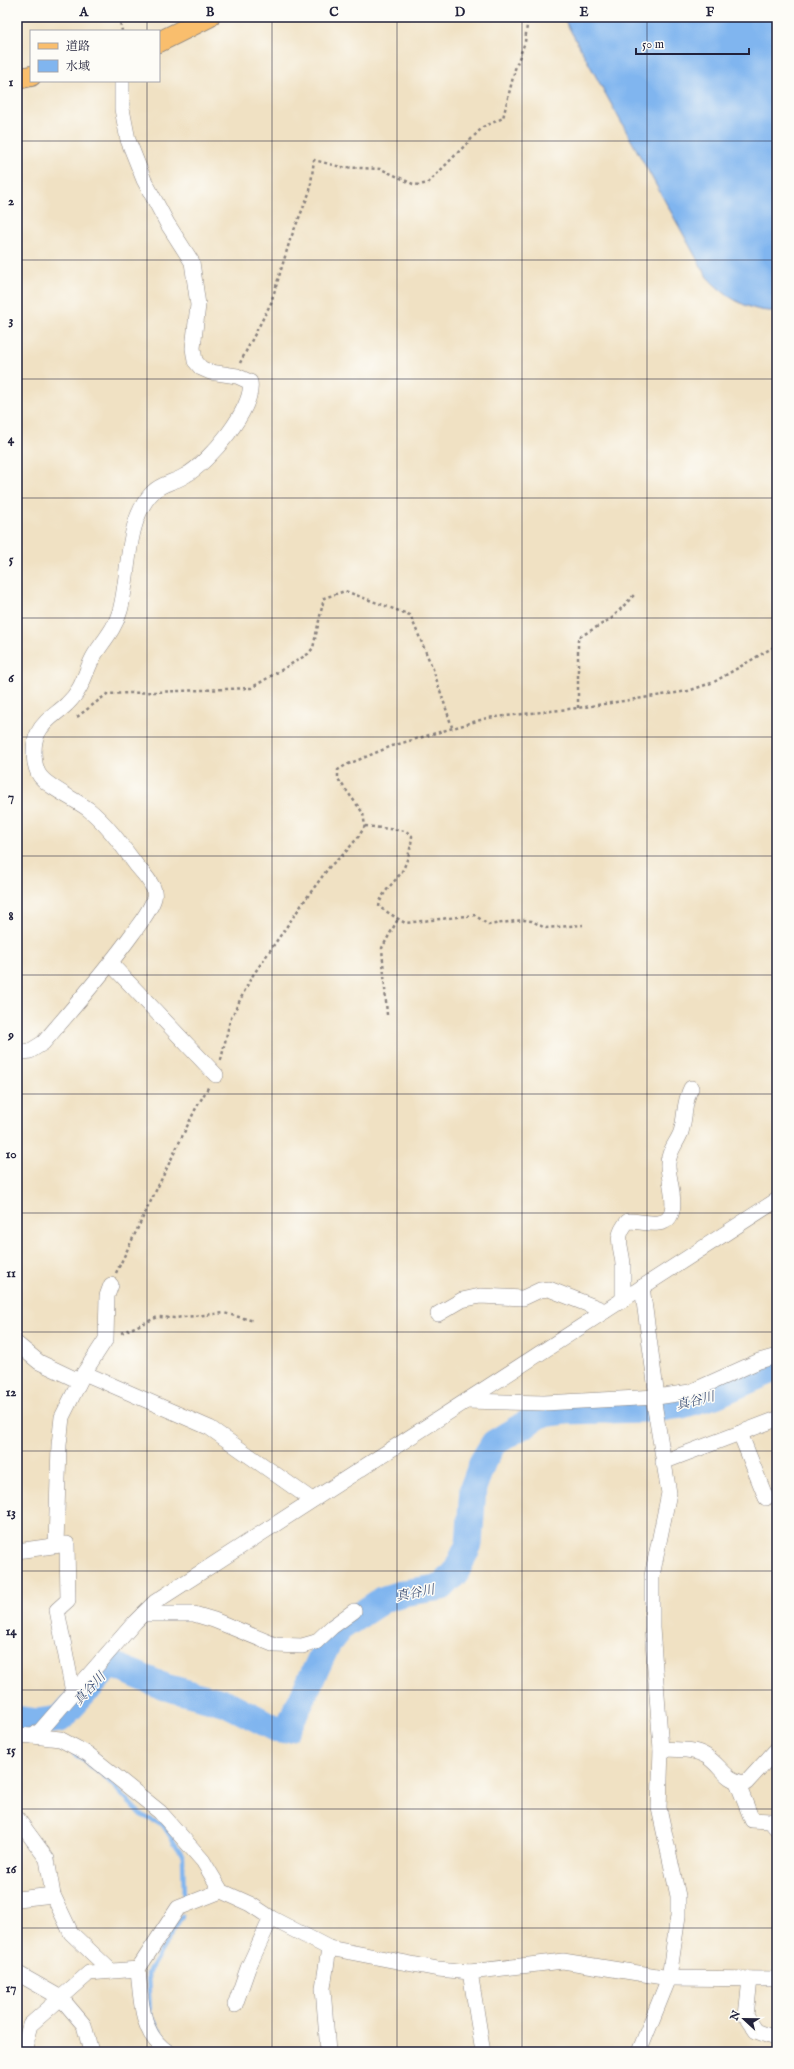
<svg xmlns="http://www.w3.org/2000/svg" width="794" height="2069" viewBox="0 0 794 2069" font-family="'IM FELL English','Noto Serif JP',serif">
<rect width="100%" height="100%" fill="#fdfcf7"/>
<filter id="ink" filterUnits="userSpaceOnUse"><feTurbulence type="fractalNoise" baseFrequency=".025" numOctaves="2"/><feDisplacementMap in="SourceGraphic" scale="8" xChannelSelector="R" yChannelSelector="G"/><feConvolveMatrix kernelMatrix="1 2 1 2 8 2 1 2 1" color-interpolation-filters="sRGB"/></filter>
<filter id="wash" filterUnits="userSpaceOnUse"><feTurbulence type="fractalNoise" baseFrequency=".012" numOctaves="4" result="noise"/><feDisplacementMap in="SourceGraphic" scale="16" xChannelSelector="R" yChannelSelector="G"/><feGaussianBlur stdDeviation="0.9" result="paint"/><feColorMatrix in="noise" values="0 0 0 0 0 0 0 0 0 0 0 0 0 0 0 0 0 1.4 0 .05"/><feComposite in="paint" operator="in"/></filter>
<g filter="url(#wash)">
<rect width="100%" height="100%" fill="#f0e1c3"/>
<path fill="#80b5ef" stroke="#516c95" d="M 563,17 L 777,17 L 777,311 C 750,313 724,296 707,277 Z"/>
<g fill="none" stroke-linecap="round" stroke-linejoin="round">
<g stroke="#80b5ef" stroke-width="4.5">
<path d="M 74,1754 L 103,1775 L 141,1815 L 163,1825 L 183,1856 L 184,1903"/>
<path d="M 180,2052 L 163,2038 L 150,2013 L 148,1973 L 182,1916"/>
</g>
<path stroke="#80b5ef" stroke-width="27" d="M 17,1719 L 38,1722 L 60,1719 L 111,1664 L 165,1687 L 226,1703 L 279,1730 L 288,1728 L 328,1643 L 340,1628 L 384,1599 L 403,1593 L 442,1587 L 456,1572 L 469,1544 L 473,1488 L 483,1461 L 494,1443 L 542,1414 L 566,1411 L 649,1409 L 682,1405 L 715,1395 L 777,1368"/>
</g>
</g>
<g filter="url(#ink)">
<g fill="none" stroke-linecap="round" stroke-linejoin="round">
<defs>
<g id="minor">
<path d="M 111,964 L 216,1075"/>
<path d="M 17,1053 L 30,1051 L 43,1043 C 74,1007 105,972 133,933 C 140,923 151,910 154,898 C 155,895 154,888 152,886 C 149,879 142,872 137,866 C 123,847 107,824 88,809 C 76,800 48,787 40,776 C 33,766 32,744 38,733 C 44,720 58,713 67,704 C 85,687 84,672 95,654 C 105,639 115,628 120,611 C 130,575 125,519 153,492 C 162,483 176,482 186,475 C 208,463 255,408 250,382 L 237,376 L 210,372 L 201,368 L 195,361 L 193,348 L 198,305 L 192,262 L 167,223 L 144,180 L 128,140 L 122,109 L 122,81"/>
<path d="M 642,1287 L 657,1397"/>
<path d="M 623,1300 C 623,1288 623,1277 623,1265 C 622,1246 613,1238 628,1221 C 637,1221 648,1224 658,1223 C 684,1221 668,1180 668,1166 C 667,1153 677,1143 681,1132 C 686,1115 683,1104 691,1088"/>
<path d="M 438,1314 L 462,1300 L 480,1296 L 523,1298 L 540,1290 L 549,1289 L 605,1311"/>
<path d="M 17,1344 L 39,1362 L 79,1381"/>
<path d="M 84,1373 L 210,1428 L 312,1500"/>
<path d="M 466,1401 L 544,1403 L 657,1397 L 690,1392 L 759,1361 L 777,1356"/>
<path d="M 740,1433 L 766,1498"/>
<path d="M 663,1462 L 777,1419"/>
<path d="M 56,1545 L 59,1445 L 62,1417 L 84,1373 L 106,1339 L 107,1296 L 111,1285"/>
<path d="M 17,1551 L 67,1544 L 68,1600 L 57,1610 L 73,1692"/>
<path d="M 143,1614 L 194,1614 L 214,1620 L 275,1645 L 302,1646 L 316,1642 L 332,1627 L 354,1611"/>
<path d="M 17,1735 L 33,1736 L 41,1730 L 135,1622 L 155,1602 L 777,1200"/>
<path d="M 33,1736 L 60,1739 L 88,1754 L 160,1812 L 203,1861 L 221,1891 L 250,1904 L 271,1918 L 329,1948 L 438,1969 L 470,1972 L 563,1961 L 669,1978 L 777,1979"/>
<path d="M 661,1749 C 675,1750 694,1748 706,1756 C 722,1766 724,1781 746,1783 L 777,1749"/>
<path d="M 737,1782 L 752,1820 L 770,1821 L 777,1829"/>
<path d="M 17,1818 L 47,1859 L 53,1895 L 71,1933 L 111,1971"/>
<path d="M 17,1899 L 53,1895"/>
<path d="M 138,1969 C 141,1998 140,2034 168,2052"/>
<path d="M 470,1972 L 483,2052"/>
<path d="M 17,1973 L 61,1998 L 84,2025 L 91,2052"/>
<path d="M 750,1979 L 746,2016 L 756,2031 L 777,2039"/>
<path d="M 235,2005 L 248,1968 L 271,1918"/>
<path d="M 27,2052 L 26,2040 L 30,2025 L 89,1973 L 138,1969 L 178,1908 L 221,1891"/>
<path d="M 328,2052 L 323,1988 L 329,1948"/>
<path d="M 639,2052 L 669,1978 L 678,1916 L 678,1896 L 659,1808 L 661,1749 L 652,1628 L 652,1576 L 669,1493 L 653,1397"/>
</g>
<g id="major">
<path d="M 159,42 L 209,17"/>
<path d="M 17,79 L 31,76"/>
</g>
</defs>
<use href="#minor" stroke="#89827f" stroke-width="16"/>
<use href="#major" stroke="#89827f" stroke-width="22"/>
<g stroke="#89827f" stroke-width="2.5" stroke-dasharray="3 3" stroke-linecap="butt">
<path d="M 119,17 L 122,31"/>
<path d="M 240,363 L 271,303 L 290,240 L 310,191 L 314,160 L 341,167 L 381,169 L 413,184 L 419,185 L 428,183 L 483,127 L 503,118 L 515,69 L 525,42 L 528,17"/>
<path d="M 578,708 L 578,638 L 612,618 L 634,595"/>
<path d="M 77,717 L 107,694 L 251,688 L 308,654 L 313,648 L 324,598 L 345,591 L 410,615 L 433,669 L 452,727"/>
<path d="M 365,826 L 406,831 L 412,836 C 411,848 407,863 401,873 C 393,884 380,894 379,907 L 405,923 L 475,915 L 488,925 L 523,920 L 532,921 L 545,928 L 583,925"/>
<path d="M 387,1015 L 382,948 L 398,919"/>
<path d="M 221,1060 L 230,1020 L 251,978 L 305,900 L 330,866 L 344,854 L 359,836 L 365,826 L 363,813 L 338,779 L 338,770 L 346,765 L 392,746 L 487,718 L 578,708 L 688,691 L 714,682 L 777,645"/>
<path d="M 116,1273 L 195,1110 L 209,1086"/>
<path d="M 121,1333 L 158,1317 L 174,1318 L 224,1313 L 254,1321"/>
</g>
<use href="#minor" stroke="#fff" stroke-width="15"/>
<use href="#major" stroke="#f9be6d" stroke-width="20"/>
</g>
</g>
<path fill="none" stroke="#22223b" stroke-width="1" stroke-opacity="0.55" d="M 147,17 L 147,31M 272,17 L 272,2052M 397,17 L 397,2052M 522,17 L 522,2052M 647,17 L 647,2052M 147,81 L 147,2052M 17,141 L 777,141M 17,260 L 777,260M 17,379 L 777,379M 17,498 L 777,498M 17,618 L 777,618M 17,737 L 777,737M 17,856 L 777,856M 17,975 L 777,975M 17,1094 L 777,1094M 17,1213 L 777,1213M 17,1332 L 777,1332M 17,1451 L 777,1451M 17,1571 L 777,1571M 17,1690 L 777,1690M 17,1809 L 777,1809M 17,1928 L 777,1928"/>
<g text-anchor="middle" stroke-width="3" stroke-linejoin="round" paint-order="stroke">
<g font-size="13" font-style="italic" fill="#43557a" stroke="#fdfcf7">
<text transform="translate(695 1400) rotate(-14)" y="5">真谷川</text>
<text transform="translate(415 1592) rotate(-11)" y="5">真谷川</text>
<text transform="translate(89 1688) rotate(-47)" y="5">真谷川</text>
</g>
</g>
<rect width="794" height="2069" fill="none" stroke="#fdfcf7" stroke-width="44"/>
<rect x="30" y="30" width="130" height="52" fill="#fdfcf7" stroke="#a5a5ac"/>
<rect x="38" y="43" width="20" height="6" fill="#f9be6d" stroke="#a5a5ac"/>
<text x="66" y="50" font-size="12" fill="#22223b">道路</text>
<rect x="38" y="60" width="20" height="12" fill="#80b5ef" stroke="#a5a5ac"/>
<text x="66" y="70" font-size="12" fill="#22223b">水域</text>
<g transform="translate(744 2019) rotate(292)" stroke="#fdfcf7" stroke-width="3" paint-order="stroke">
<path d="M0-3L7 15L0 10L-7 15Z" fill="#22223b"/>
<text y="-6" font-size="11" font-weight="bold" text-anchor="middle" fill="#22223b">N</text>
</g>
<path d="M636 48v6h113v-6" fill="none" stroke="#22223b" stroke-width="2"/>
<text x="642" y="48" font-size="12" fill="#22223b" stroke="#fdfcf7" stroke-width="3" paint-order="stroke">50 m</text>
<rect x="22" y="22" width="750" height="2025" fill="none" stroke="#22223b" stroke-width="1.5"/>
<g font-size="13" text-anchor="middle" font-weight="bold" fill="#22223b">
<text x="84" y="16">A</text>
<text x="210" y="16">B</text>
<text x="334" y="16">C</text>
<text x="460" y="16">D</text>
<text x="584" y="16">E</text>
<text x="710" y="16">F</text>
<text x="11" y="86">1</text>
<text x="11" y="205">2</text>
<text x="11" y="324">3</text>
<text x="11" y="443">4</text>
<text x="11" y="563">5</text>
<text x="11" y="682">6</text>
<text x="11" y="801">7</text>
<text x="11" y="920">8</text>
<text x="11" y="1039">9</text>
<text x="11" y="1158">10</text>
<text x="11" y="1277">11</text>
<text x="11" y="1396">12</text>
<text x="11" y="1516">13</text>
<text x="11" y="1635">14</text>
<text x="11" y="1754">15</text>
<text x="11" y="1873">16</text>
<text x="11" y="1992">17</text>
</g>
</svg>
